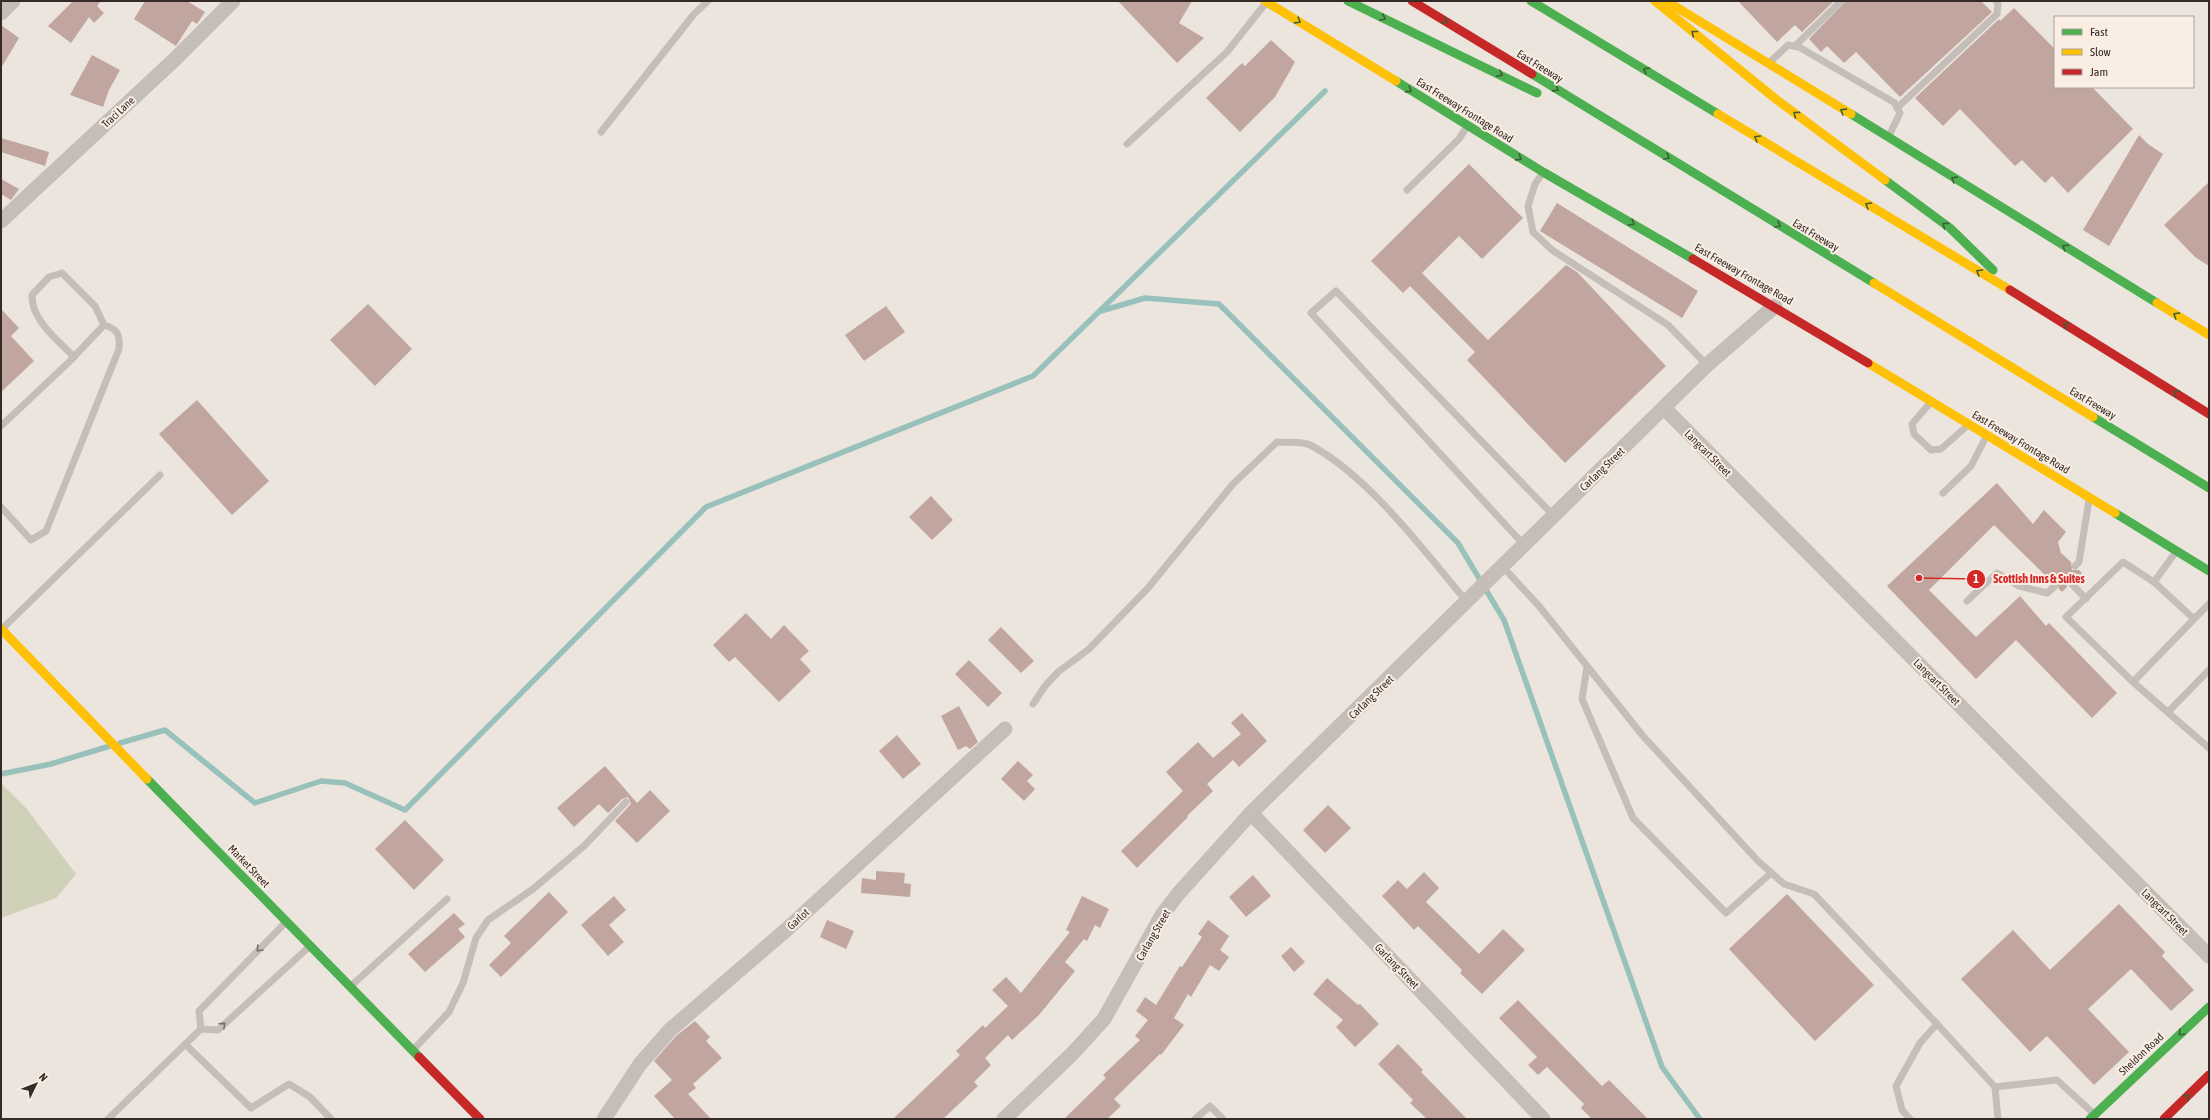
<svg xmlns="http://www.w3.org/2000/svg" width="2210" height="1120" viewBox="0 0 2210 1120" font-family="'Asap Condensed',sans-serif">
<rect width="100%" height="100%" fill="#ece5de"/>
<path fill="#cfd2b8" d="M 1,783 L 26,808 L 76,874 L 56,898 L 1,918 Z"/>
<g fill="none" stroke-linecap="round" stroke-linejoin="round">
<g stroke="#99c1bc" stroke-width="5.5">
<path d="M 1101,311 L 1145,298 L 1219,304 L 1458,543 L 1504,620 L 1662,1067 L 1700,1119"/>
<path d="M 120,743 L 165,730 L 255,803 L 321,781 L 345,783 L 405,810 L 706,507 L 1033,376 L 1325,91"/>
<path d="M 1,774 L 51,764 L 110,746"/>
</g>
</g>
<g fill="#c1a69f">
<path d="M 73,1 L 101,1 L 97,6 L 104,13 L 94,23 L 89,17 L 71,43 L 48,26 Z"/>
<path d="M 145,1 L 187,1 L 205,12 L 197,24 L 192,21 L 176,46 L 134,19 Z"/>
<path d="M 1118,1 L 1192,1 L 1179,23 L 1204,38 L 1177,63 Z"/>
<path d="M 1738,1 L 1834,1 L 1802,32 L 1795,25 L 1777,42 Z"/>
<path d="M 1846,1 L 1981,1 L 1992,12 L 1900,97 L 1856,52 L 1844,63 L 1827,46 L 1821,52 L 1809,39 Z"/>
<path d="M 2014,8 L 2055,49 L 2055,87 L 2092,87 L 2133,129 L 2068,193 L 2052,176 L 2045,183 L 2022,160 L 2015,166 L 1960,109 L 1943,126 L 1915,98 L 1999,19 L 2000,21 Z"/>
<path d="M 1,25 L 19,38 L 1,68 Z"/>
<path d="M 1271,40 L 1295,62 L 1275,97 L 1240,132 L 1206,98 L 1242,63 L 1245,66 Z"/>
<path d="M 92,55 L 120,70 L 109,90 L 103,107 L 70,95 Z"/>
<path d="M 2139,135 L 2148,144 L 2163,154 L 2109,246 L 2083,230 Z"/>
<path d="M 1,138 L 49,152 L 45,166 L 1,152 Z"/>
<path d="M 1469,164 L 1523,218 L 1482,259 L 1459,236 L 1422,273 L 1488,340 L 1566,265 L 1577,272 L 1666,366 L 1565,463 L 1467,360 L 1475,352 L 1410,286 L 1403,293 L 1371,261 Z"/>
<path d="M 1,179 L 19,189 L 11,200 L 1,194 Z"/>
<path d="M 2209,182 L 2209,266 L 2195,257 L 2164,225 Z"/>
<path d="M 1557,203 L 1698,291 L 1682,318 L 1540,231 Z"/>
<path d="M 368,304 L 412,349 L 375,386 L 330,340 Z"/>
<path d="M 886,306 L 905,332 L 864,361 L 845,335 Z"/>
<path d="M 1,309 L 19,328 L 11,336 L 34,361 L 1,392 Z"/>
<path d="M 197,400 L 269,481 L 232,515 L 159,434 Z"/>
<path d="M 1997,483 L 2033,524 L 2044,510 L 2066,532 L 2058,542 L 2061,553 L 2071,562 L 2072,570 L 2079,570 L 2082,573 L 2075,580 L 2068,579 L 2066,582 L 2067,587 L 2062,592 L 2059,589 L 2058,582 L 2052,582 L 1994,525 L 1929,590 L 1976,637 L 2020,596 L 2046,626 L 2049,623 L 2117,693 L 2092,718 L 2016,640 L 1976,679 L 1887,586 Z"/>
<path d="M 931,496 L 953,520 L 932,540 L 909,517 Z"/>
<path d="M 746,613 L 771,639 L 784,625 L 809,651 L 800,659 L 811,671 L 779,702 L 735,657 L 729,662 L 713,645 Z"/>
<path d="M 1001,627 L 1034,661 L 1021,673 L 988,640 Z"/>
<path d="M 969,660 L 1002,693 L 988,707 L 955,674 Z"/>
<path d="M 959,706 L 978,742 L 970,749 L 966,746 L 958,750 L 941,716 Z"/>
<path d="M 1242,713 L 1267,741 L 1239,767 L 1233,760 L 1207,784 L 1213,791 L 1187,816 L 1188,817 L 1137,868 L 1121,851 L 1183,791 L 1166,772 L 1198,742 L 1213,758 L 1241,734 L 1231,723 Z"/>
<path d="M 897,735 L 921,764 L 903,779 L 879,751 Z"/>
<path d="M 1018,761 L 1033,775 L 1027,781 L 1035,789 L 1024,801 L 1001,779 Z"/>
<path d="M 605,766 L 637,803 L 650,790 L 670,811 L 637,843 L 615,821 L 631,804 L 628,797 L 622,799 L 608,813 L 599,804 L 574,827 L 557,808 Z"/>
<path d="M 1328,805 L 1351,828 L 1325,853 L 1303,830 Z"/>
<path d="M 405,820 L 444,860 L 414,890 L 375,849 Z"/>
<path d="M 876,871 L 905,873 L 904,883 L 911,884 L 910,897 L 861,893 L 862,878 L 876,880 Z"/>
<path d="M 1424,872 L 1439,888 L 1426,902 L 1479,954 L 1503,929 L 1525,950 L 1482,994 L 1460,973 L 1462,970 L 1418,926 L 1414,930 L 1382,896 L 1398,880 L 1407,889 Z"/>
<path d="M 1253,875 L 1271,896 L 1246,917 L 1229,897 Z"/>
<path d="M 549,892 L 568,912 L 501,977 L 489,965 L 511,943 L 504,936 Z"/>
<path d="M 1787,894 L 1874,985 L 1815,1041 L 1729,949 Z"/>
<path d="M 614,896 L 626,910 L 609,925 L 624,942 L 608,956 L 581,925 Z"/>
<path d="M 1082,896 L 1109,909 L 1100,928 L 1095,925 L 1087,941 L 1084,939 L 1065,962 L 1075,971 L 1039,1015 L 1012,1040 L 1008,1035 L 985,1058 L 991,1065 L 974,1082 L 978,1086 L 943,1119 L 893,1119 L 960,1055 L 956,1051 L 983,1025 L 985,1028 L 1008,1006 L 992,990 L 1006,977 L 1021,993 L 1070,932 L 1066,930 Z"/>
<path d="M 2119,904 L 2165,952 L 2162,956 L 2194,990 L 2171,1011 L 2131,969 L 2088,1009 L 2129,1052 L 2094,1085 L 2047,1036 L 2030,1052 L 1961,979 L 2013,930 L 2050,970 Z"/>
<path d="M 454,913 L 465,924 L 458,929 L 465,937 L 425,972 L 408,954 Z"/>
<path d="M 827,920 L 854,931 L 846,949 L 820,937 Z"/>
<path d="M 1208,920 L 1229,936 L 1220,950 L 1229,957 L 1219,971 L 1210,965 L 1191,997 L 1188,994 L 1174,1018 L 1184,1025 L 1161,1055 L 1160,1054 L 1114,1099 L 1121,1106 L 1107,1119 L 1064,1119 L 1106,1078 L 1103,1075 L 1140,1040 L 1135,1036 L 1148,1020 L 1136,1011 L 1145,997 L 1156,1005 L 1180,966 L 1182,967 L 1202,937 L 1198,934 Z"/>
<path d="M 1291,947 L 1305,962 L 1294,972 L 1281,956 Z"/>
<path d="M 1327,978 L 1358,1005 L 1360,1004 L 1379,1024 L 1355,1047 L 1336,1027 L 1343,1020 L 1313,994 Z"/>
<path d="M 1518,1000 L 1602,1086 L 1609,1080 L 1648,1119 L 1592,1119 L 1581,1108 L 1584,1104 L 1547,1067 L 1538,1075 L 1528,1065 L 1537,1057 L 1499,1018 Z"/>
<path d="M 695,1021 L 710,1037 L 706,1041 L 722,1058 L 693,1084 L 696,1088 L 688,1094 L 711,1119 L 675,1119 L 654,1096 L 672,1080 L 654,1061 L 676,1036 Z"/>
<path d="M 1398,1044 L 1423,1070 L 1421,1072 L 1467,1119 L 1427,1119 L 1410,1103 L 1413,1100 L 1378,1064 Z"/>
</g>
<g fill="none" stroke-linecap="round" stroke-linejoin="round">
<g stroke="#c5bdb8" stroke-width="7">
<path d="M 1795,46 L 1841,1"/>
<path d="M 1770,62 L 1788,45 L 1799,47 L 1895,103 L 1900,113 L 1889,136"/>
<path d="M 1897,108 L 1997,14 L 1998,4 L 1996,1"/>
<path d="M 601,132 L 694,14 L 708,1"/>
<path d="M 1127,144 L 1227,52 L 1265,4"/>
<path d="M 1542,174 L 1535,184 L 1528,206 L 1533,232 L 1552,250 L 1668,325 L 1707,365"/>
<path d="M 1407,190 L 1459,139 L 1466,128"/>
<path d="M 74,357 C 58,340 31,320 32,295 L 49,277 L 62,273 L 95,306 L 104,325"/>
<path d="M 1930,403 L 1912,424 L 1914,434 L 1931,450 L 1941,449 L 1967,426"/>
<path d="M 1,426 L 69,362 L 104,325"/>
<path d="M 1943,493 L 1971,466 L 1986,437"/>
<path d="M 1,507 L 31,540 L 46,531 L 119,349 C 120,335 118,329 104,325"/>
<path d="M 1524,545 L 1311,313 L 1336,291 L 1554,516"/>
<path d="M 2175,553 L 2154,582 L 2123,562 L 2066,617 L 2133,682 L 2209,748"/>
<path d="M 1502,566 L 1539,606 L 1643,736 L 1758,861 L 1784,884 L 1814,894 L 1937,1024 L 1920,1043 L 1896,1086 L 1902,1110 L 1910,1119"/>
<path d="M 2075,566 L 2079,562 L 2089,500"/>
<path d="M 2154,582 L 2194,619 L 2209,604"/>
<path d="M 2071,583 L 2086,599"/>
<path d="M 1967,601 L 1997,573 L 2019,586 L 2047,593 L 2055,586"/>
<path d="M 3,628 L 160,475"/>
<path d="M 1587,667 L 1582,699 L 1633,818 L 1726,913 L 1771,873"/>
<path d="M 2133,682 L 2194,619"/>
<path d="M 1033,704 L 1045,686 L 1058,672 L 1089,649 L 1148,588 L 1233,484 L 1277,442 C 1287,443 1302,441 1310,445 C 1368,475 1425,552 1467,602"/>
<path d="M 2168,712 L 2209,670"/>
<path d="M 285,923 L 199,1011 L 201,1029 L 218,1030 L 310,946"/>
<path d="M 352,985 L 447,899"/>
<path d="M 1937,1024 L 1995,1087 L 1998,1119"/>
<path d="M 185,1044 L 251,1108 L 289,1084 L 310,1097 L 331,1119"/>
<path d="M 414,1049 L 449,1012 L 463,983 L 476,938 L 488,920 L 533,889 L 584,846 L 626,802"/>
<path d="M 1995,1087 L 2057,1080 L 2093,1113"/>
<path d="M 108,1119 L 201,1029"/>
<path d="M 1195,1119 L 1210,1106 L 1223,1119"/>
</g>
<g stroke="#c5bdb8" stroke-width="15">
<path d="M 1,13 L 13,1"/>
<path d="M 1,221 L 173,61 L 233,1"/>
<path d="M 1664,408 L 2209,956"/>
<path d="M 1251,813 L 1543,1119"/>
<path d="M 604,1119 L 640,1064 L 670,1030 L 786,930 L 1005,729"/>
<path d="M 1004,1119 L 1072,1054 L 1104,1019 L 1162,915 L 1178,894 L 1251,813 L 1707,365 L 1775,306"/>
</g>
<g stroke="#4caf50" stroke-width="9">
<path d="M 1348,1 L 1537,93"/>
<path d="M 1531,1 L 1718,114"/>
<path d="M 1532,74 L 1874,283"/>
<path d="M 1396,81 L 1543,172 L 1693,259"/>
<path d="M 1851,114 L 2157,303"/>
<path d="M 1885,180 L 1950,228 L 1993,270"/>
<path d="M 2093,417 L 2209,488"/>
<path d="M 2115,513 L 2209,571"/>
<path d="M 147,779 L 419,1057"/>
<path d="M 2090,1119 L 2209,1007"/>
</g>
<g stroke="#ffc107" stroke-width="9">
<path d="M 1265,1 L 1396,81"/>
<path d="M 1655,1 L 1777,100 L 1885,180"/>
<path d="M 1668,2 L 1851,114"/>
<path d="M 1718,114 L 2010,290"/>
<path d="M 1874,283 L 2093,417"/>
<path d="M 2157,303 L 2209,335"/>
<path d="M 1868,363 L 2115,513"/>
<path d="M 1,629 L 147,779"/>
</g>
<g stroke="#c62828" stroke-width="9">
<path d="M 1412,1 L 1532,74"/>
<path d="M 1693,259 L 1868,363"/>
<path d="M 2010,290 L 2209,414"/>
<path d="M 419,1057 L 480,1119"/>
<path d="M 2164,1119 L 2209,1075"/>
</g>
</g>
<defs><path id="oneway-chevron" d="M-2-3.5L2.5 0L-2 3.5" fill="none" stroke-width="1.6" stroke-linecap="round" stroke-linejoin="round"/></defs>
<g stroke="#3f5f37">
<use href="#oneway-chevron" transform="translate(1383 18) rotate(25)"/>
<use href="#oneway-chevron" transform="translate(1298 21) rotate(32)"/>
<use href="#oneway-chevron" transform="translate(1445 21) rotate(32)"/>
<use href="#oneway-chevron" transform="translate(1694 33) rotate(-141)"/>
<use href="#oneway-chevron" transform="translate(1646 70) rotate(-149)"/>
<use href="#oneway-chevron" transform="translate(1500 74) rotate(26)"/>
<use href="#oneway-chevron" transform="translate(1556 89) rotate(32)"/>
<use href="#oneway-chevron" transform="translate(1409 90) rotate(32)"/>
<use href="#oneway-chevron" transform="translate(1843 111) rotate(-148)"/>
<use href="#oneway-chevron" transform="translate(1796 114) rotate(-143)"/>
<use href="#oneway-chevron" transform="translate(1757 138) rotate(-149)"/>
<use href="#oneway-chevron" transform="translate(1667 157) rotate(31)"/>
<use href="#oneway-chevron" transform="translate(1519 158) rotate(32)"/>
<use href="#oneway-chevron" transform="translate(1954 179) rotate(-148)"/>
<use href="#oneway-chevron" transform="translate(1868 205) rotate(-149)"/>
<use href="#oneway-chevron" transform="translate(1632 223) rotate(30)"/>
<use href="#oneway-chevron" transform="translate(1778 225) rotate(31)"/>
<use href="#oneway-chevron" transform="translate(1945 225) rotate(-143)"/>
<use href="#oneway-chevron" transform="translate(2065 247) rotate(-148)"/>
<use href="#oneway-chevron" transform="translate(1979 272) rotate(-149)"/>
<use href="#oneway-chevron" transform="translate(2176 315) rotate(-148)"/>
<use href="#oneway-chevron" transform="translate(2066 325) rotate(-148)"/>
<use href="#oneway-chevron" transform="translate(2176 393) rotate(-148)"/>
<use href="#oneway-chevron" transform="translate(2181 1033) rotate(137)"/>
<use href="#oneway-chevron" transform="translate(2187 1097) rotate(-44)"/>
</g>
<g stroke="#766c68">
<use href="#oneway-chevron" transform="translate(259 949) rotate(134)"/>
<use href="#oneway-chevron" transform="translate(223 1025) rotate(-42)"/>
</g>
<g text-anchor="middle" stroke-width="4" stroke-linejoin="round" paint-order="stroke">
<g font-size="11" fill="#362a26" stroke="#faeee4">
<text transform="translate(1540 66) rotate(32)" y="4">East Freeway</text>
<text transform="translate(1465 110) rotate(32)" y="4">East Freeway Frontage Road</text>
<text transform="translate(118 112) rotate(-43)" y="4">Traci Lane</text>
<text transform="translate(1816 235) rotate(31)" y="4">East Freeway</text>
<text transform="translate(1744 274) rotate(30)" y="4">East Freeway Frontage Road</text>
<text transform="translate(2093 403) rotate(31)" y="4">East Freeway</text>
<text transform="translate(2021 442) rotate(31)" y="4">East Freeway Frontage Road</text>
<text transform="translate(1708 453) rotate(45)" y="4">Langcart Street</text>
<text transform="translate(1602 469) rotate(-44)" y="4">Carlang Street</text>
<text transform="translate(1937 682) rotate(45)" y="4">Langcart Street</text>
<text transform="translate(1371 697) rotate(-44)" y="4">Carlang Street</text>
<text transform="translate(249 866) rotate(46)" y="4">Market Street</text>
<text transform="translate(2165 912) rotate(45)" y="4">Langcart Street</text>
<text transform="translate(798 919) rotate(-43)" y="4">Garlot</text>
<text transform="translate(1153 935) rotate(-60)" y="4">Carlang Street</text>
<text transform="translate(1397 966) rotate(46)" y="4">Garlang Street</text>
<text transform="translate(2141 1054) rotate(-43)" y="4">Sheldon Road</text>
</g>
</g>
<path fill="none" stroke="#d62828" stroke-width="1.5" d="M1919 578L1976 579"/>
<g fill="#d62828" stroke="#faeee4" stroke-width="1.5">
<circle cx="1919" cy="578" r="4"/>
<circle cx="1976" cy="579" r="10"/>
</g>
<g font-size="12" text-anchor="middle" font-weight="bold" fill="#fff">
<text x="1976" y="583">1</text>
</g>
<g font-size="12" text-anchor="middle" font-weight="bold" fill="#d62828" stroke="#faeee4" stroke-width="4" stroke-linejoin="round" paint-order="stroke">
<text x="2039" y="583">Scottish Inns &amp; Suites</text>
</g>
<rect width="2210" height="1120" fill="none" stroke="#362a26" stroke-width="4"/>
<rect x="2054" y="16" width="140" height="72" fill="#faeee4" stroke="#aca098"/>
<rect x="2062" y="29" width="20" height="6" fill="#4caf50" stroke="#aca098"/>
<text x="2090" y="36" font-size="12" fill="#362a26">Fast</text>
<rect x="2062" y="49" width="20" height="6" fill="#ffc107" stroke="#aca098"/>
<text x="2090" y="56" font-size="12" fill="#362a26">Slow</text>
<rect x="2062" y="69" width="20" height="6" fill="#c62828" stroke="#aca098"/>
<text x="2090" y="76" font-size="12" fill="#362a26">Jam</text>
<g transform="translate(36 1084) rotate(47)" stroke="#faeee4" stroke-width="3" paint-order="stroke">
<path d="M0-3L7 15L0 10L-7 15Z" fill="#362a26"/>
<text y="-6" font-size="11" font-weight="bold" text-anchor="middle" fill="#362a26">N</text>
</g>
</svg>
